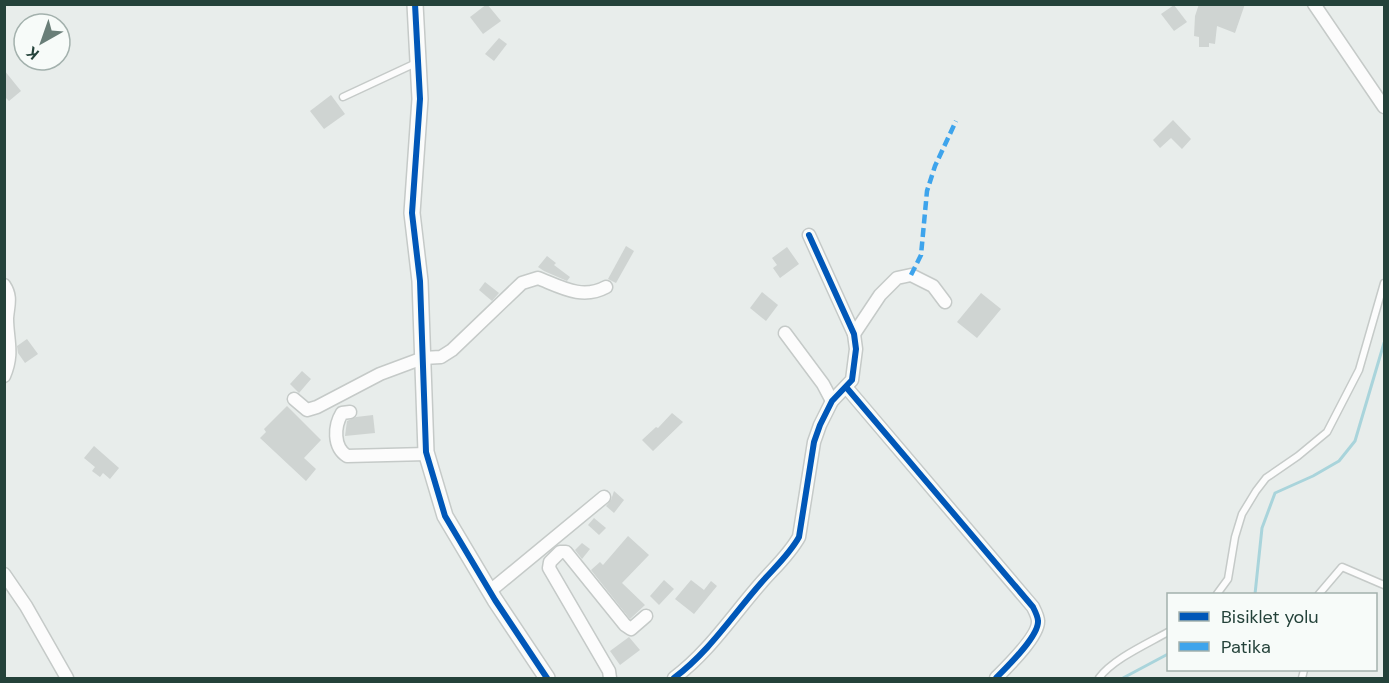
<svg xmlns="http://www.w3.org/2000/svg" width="1389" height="683" viewBox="0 0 1389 683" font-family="'DM Sans',sans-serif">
<rect width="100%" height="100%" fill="#e8edeb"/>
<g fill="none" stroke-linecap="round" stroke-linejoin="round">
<g stroke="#a9d4db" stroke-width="3">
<path d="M 1255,594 L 1262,528 L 1275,493 L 1313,476 L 1339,461 L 1355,441 L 1384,343"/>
<path d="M 1123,678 L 1168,654"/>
</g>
</g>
<g fill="#cfd4d2">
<path d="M 487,4 L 501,21 L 483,34 L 470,17 Z"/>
<path d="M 1199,4 L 1245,4 L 1235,33 L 1217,26 L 1215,44 L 1209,43 L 1209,47 L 1199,47 L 1199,37 L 1194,36 L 1195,16 Z"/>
<path d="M 1174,5 L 1187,22 L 1174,31 L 1161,14 Z"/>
<path d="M 499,38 L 507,44 L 494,61 L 485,54 Z"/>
<path d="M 4,70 L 21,91 L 9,101 L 4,96 Z"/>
<path d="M 331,95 L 345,114 L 324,129 L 310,111 Z"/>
<path d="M 1173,120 L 1191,139 L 1182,149 L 1171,138 L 1160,148 L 1153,140 Z"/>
<path d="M 626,246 L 634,251 L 616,283 L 608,279 Z"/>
<path d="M 787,247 L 799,264 L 780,278 L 773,268 L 777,265 L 772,258 Z"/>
<path d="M 547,256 L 556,263 L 554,265 L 570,277 L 567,281 L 544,271 L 538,267 Z"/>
<path d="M 485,282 L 499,293 L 492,301 L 479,290 Z"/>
<path d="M 762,292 L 778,305 L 766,321 L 750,308 Z"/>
<path d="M 981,293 L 1001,309 L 977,338 L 957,322 Z"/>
<path d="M 27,339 L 38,354 L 25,363 L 18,353 L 17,346 Z"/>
<path d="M 302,371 L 311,379 L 299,393 L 290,384 Z"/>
<path d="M 287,406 L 321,440 L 304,458 L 316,469 L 306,481 L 260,438 L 266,432 L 264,429 Z"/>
<path d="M 672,413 L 683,422 L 653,451 L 642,440 L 656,427 L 658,428 Z"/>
<path d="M 373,415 L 375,433 L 345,436 L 347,421 L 356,417 Z"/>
<path d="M 94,446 L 119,468 L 110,479 L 103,473 L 100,477 L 92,471 L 95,467 L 84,458 Z"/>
<path d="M 614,491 L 624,500 L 614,513 L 606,506 L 611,500 Z"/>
<path d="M 594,518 L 606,528 L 599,535 L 588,525 Z"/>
<path d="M 628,536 L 649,555 L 622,583 L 645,605 L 630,619 L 591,570 L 600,562 L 603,565 Z"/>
<path d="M 582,543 L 590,549 L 582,559 L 575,550 Z"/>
<path d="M 664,580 L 674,589 L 659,605 L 650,596 Z"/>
<path d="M 691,580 L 704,590 L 711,581 L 717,586 L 694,614 L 675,599 Z"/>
<path d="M 629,637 L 640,650 L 620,665 L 610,651 Z"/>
</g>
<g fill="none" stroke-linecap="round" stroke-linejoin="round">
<defs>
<g id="service">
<path d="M 343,97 L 416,63"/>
<path d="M 1217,594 L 1228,579 L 1235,537 L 1242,514 L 1256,491 L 1266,478 L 1298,456 L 1327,432 L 1359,370 L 1384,283"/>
<path d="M 1319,594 L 1342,567 L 1384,585"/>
<path d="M 1099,678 C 1113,659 1147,644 1168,632"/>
<path d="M 1302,678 L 1304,670"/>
</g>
<g id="minor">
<path d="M 1314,4 L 1384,107"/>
<path d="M 4,285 C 12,297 8,305 7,318 C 7,340 14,353 4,376"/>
<path d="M 785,333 L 823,384 L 832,401"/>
<path d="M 854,334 L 880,295 L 897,278 L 911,275 L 933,286 L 945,302"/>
<path d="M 846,387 L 1033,607 C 1035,611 1038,617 1038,621 C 1039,636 1007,667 996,678"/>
<path d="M 294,399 L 307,410 L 317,407 L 380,374 L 423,358 L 441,357 L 452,350 L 522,283 L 538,278 C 561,287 582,300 606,287"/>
<path d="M 350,412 L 342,413 C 334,426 333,447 347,456 L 427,454"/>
<path d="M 4,574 L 26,606 L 67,678"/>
<path d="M 490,591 L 604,497"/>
<path d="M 610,678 L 609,671 L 549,568 L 550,562 L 560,552 L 566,552 L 625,625 L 631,629 L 646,616"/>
<path d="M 674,678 C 709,652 732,616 761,583 C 774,568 789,555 799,537 L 814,442 L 820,425 L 832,401 L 852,380 L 856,349 L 854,334 L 809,235"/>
</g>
<path id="tertiary" d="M 415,4 L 420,99 L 412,213 L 420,281 L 426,452 L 445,516 L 495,600 L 547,678"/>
</defs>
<use href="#service" stroke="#c5cac8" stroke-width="9"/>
<use href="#minor" stroke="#c5cac8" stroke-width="15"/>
<use href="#tertiary" stroke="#c5cac8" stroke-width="18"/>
<use href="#service" stroke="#fcfcfc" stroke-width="6"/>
<use href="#minor" stroke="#fcfcfc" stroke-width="12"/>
<use href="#tertiary" stroke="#fcfcfc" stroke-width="15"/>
<path stroke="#3ea4ec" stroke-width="4.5" stroke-dasharray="9 4.5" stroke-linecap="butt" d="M 911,275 L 921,255 L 927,191 L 935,166 L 956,121"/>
<defs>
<g id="cycleway">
<path d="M 415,4 L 420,99 L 412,213 L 420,281 L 426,452 L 445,516 L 495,600 L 547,678"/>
<path d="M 846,387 L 1033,607 C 1035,611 1038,617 1038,621 C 1039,636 1007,667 996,678"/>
<path d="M 674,678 C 709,652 732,616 761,583 C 774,568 789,555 799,537 L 814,442 L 820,425 L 832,401 L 852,380 L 856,349 L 854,334 L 809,235"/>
</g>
</defs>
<use href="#cycleway" stroke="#f7fbf9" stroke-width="10"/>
<use href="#cycleway" stroke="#0057b8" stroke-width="6"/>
</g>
<rect width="1389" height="683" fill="none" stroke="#24423a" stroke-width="12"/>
<rect x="1167" y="593" width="210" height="78" fill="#f7fbf9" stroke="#a3b1ad" stroke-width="1.5"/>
<rect x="1179" y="612" width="30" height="9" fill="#0057b8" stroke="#a3b1ad" stroke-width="1.5"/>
<text x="1221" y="623" font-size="18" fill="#24423a">Bisiklet yolu</text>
<rect x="1179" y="642" width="30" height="9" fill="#3ea4ec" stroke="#a3b1ad" stroke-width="1.5"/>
<text x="1221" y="653" font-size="18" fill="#24423a">Patika</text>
<g transform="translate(42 42) rotate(220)"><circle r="28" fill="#f7fbf9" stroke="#a3b1ad" stroke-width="1.5"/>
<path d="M0-4.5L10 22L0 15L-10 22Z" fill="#697e78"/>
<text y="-9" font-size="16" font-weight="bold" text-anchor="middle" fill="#24423a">K</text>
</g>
</svg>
